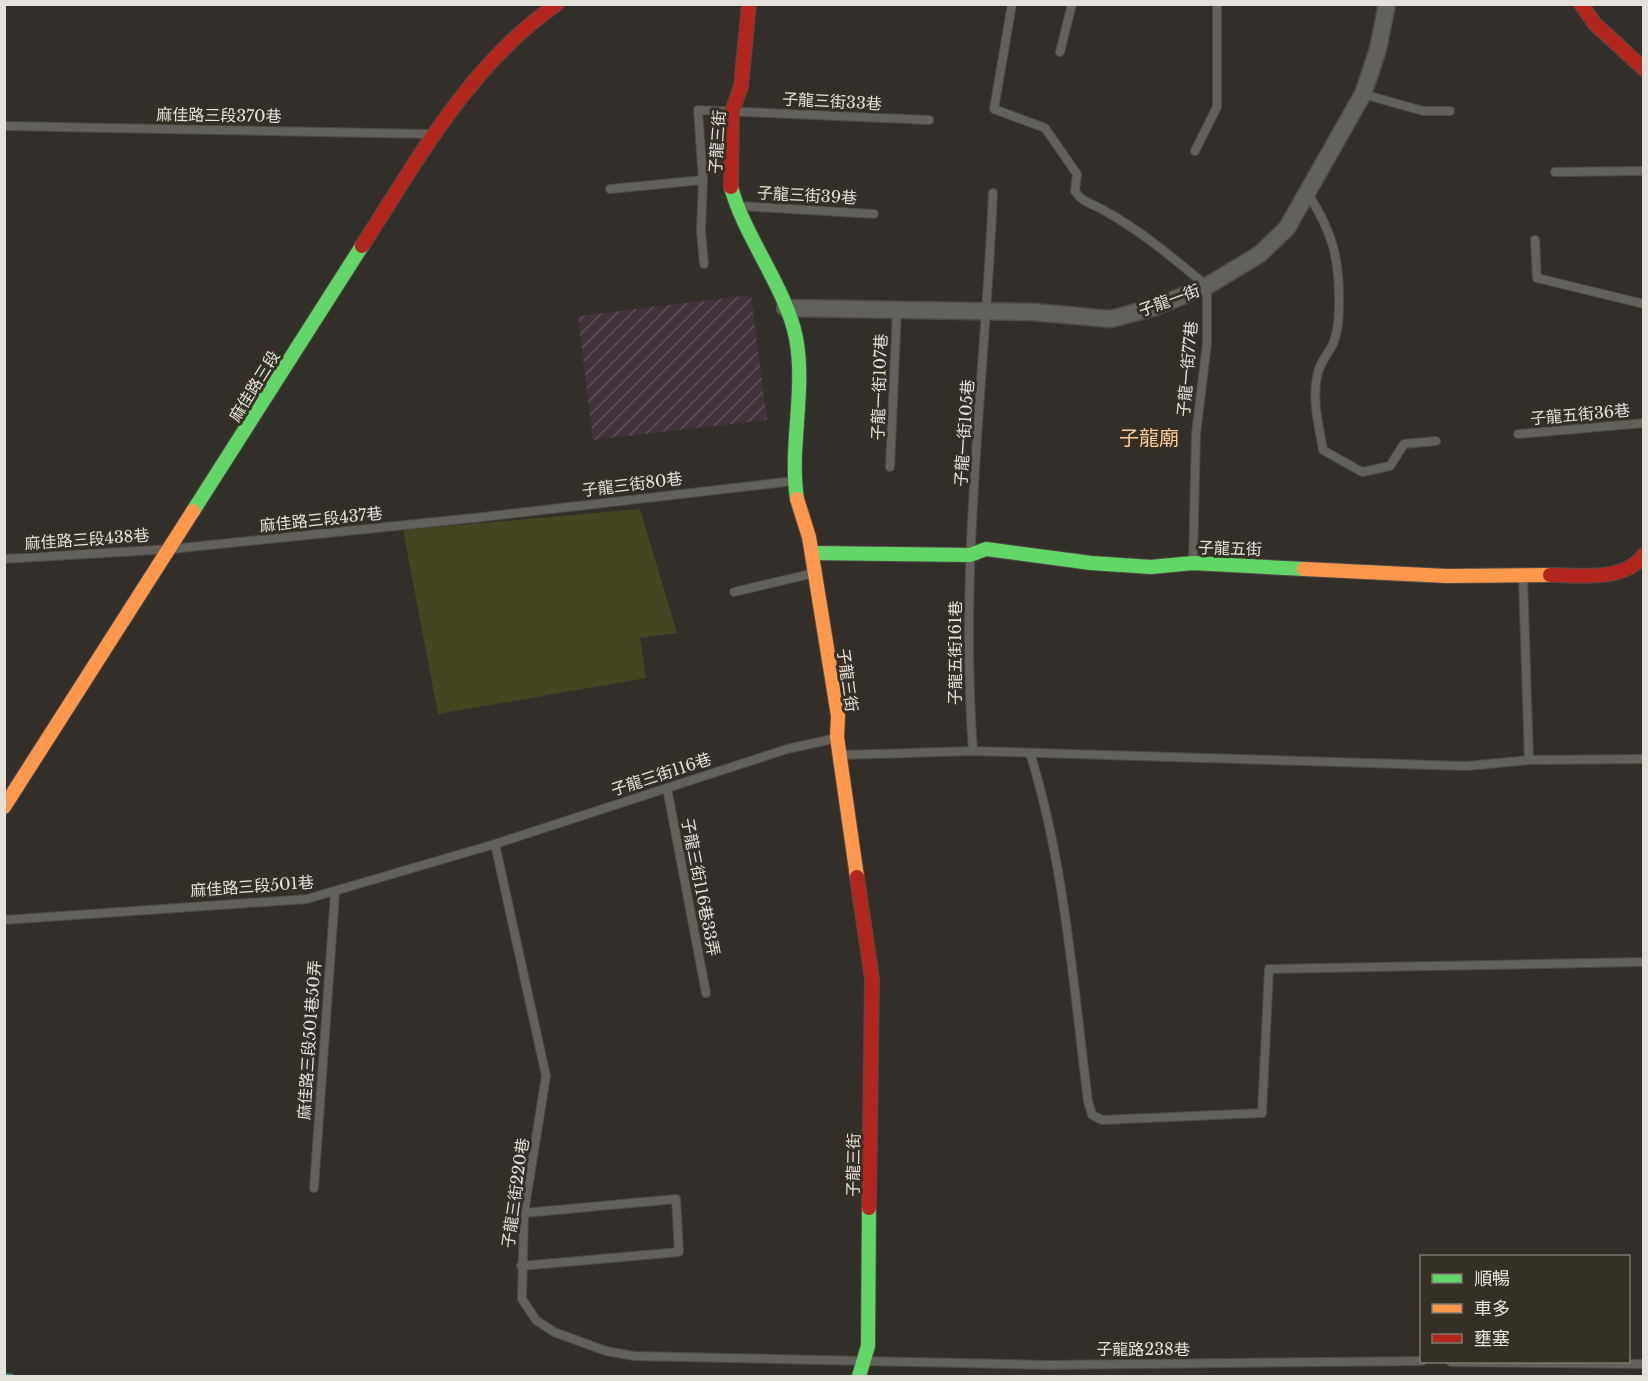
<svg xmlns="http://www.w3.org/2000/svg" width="1648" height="1381" viewBox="0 0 1648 1381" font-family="'Libre Baskerville','Noto Sans TC',serif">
<defs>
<pattern id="industrial-furrows" width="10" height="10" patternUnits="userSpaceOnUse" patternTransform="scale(1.5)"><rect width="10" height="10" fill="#41323b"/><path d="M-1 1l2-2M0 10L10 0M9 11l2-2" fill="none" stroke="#5c4f57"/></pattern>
</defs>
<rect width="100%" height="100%" fill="#322f2a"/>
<path fill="url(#industrial-furrows)" d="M 751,295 L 767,420 L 593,440 L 578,316 Z"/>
<path fill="#444523" d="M 640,509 L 677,633 L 640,638 L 646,678 L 438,714 L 403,530 Z"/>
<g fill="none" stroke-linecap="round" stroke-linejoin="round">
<path stroke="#368485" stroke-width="4.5" d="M 4,1375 L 12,1376"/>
<defs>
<g id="lane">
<path d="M 1012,4 L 994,109 L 1045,128 L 1077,174 L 1075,191 C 1082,203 1094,204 1105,211 C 1143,232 1174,259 1207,286 L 1207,343 L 1196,434 L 1193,562"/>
<path d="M 1060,52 L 1072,4"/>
<path d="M 1363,94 L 1423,111 L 1450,111"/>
<path d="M 4,126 L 430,134"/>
<path d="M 1195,151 L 1217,107 L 1217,4"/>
<path d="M 1555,172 L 1644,171"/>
<path d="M 610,189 L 703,180"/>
<path d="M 1308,194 C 1331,230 1339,255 1339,298 C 1339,313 1339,329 1333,344 C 1327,356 1319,363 1317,377 C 1312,401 1319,426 1323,450 L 1362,472 L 1390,466 L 1404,444 L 1436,441"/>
<path d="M 741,206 L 874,214"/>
<path d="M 1535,240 L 1537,278 L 1644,304"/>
<path d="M 704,264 L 701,231 L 703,180 L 698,110 L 929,120"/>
<path d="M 1518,434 L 1644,423"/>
<path d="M 890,467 L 897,309"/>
<path d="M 4,559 L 171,549 L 474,518 L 794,481"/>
<path d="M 1523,578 L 1529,760"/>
<path d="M 734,592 L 814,573"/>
<path d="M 973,751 C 959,565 985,378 993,193"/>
<path d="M 1030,753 C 1065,865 1073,984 1088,1101 L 1092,1115 L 1102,1120 L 1262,1113 L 1269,969 L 1644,962"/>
<path d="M 842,755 L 973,751 L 1467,766 L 1529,760 L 1644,759"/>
<path d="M 667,788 L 706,993"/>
<path d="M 495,844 L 546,1076 L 524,1213 L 522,1299 L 536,1320 L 554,1332 L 606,1351 L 634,1356 L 1047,1365 L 1422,1361"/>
<path d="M 4,920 L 307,899 L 495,844 L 787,749 L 837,738"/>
<path d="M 314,1188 L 335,893"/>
<path d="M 521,1266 L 679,1252 L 676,1199 L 524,1213"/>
<path d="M 1451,1362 L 1644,1364"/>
</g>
<path id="street" d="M 785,308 L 1033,312 L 1111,319 L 1155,307 L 1207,286 L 1260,254 L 1287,228 L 1363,94 L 1378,49 L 1387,4"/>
<g id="fast">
<path d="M 731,187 C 744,236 787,290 796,338 C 806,391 789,446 797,499"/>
<path d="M 193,511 L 362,246"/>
<path d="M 812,553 L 970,555 L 986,549 L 1091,563 L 1151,567 L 1193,563 L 1304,569"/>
<path d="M 859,1376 L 868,1346 L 869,1208"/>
</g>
<g id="slow">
<path d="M 797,499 L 809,537 L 838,716 L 837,737 L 857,877"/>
<path d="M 1304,569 L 1447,576 L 1550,575"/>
<path d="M 4,807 L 193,511"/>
</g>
<g id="jam">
<path d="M 1581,4 L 1595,24 L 1644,69"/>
<path d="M 731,187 L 732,112 L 741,86 L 749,4"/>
<path d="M 362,246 C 418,159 470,64 557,4"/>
<path d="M 1550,575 C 1580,575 1624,582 1644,555"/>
<path d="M 857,877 L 872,979 L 869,1208"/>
</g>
</defs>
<use href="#lane" stroke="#4e4b47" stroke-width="10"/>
<use href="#street" stroke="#4e4b47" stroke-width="19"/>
<use href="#fast" stroke="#4e4b47" stroke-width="16"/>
<use href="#slow" stroke="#4e4b47" stroke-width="16"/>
<use href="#jam" stroke="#4e4b47" stroke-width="16"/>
<use href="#lane" stroke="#63615d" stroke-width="8"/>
<use href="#street" stroke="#63615d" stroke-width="16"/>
<use href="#fast" stroke="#63d668" stroke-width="14"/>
<use href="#slow" stroke="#ff974d" stroke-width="14"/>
<use href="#jam" stroke="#b3261e" stroke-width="14"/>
</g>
<g text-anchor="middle" stroke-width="6" stroke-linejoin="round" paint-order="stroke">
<g font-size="16" fill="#e4e1db" stroke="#353026">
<text transform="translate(832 101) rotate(3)" y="6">子龍三街33巷</text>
<text transform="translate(219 115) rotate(1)" y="6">麻佳路三段370巷</text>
<text transform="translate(717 142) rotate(-86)" y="6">子龍三街</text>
<text transform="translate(807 195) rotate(3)" y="6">子龍三街39巷</text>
<text transform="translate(1169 300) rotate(-20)" y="6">子龍一街</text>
<text transform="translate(1187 369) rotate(-85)" y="6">子龍一街77巷</text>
<text transform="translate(254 386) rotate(-58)" y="6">麻佳路三段</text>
<text transform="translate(879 387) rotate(-88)" y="6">子龍一街107巷</text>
<text transform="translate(1580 414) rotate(-5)" y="6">子龍五街36巷</text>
<text transform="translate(964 433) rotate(-86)" y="6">子龍一街105巷</text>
<text transform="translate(632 484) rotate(-7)" y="6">子龍三街80巷</text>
<text transform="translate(321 519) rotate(-6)" y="6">麻佳路三段437巷</text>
<text transform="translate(87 539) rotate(-4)" y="6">麻佳路三段438巷</text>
<text transform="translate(1230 548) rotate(2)" y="6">子龍五街</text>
<text transform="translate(955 653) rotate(-90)" y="6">子龍五街161巷</text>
<text transform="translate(848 680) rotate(82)" y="6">子龍三街</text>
<text transform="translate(661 774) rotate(-18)" y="6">子龍三街116巷</text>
<text transform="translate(252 886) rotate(-4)" y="6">麻佳路三段501巷</text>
<text transform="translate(701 887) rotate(79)" y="6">子龍三街116巷33弄</text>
<text transform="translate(309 1040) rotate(-86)" y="6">麻佳路三段501巷50弄</text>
<text transform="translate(853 1165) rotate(-89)" y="6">子龍三街</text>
<text transform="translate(515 1193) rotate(-82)" y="6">子龍三街220巷</text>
<text x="1143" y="1355">子龍路238巷</text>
</g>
<g font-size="20" fill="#fbcc9e" stroke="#353026">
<text x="1149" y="445">子龍廟</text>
</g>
</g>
<rect width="1648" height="1381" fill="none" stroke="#e4e1db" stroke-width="12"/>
<rect x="1420" y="1255" width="210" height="108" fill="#353026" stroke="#7b776e" stroke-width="1.5"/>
<rect x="1432" y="1274" width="30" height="9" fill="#63d668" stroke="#7b776e" stroke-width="1.5"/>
<text x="1474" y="1285" font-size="18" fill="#e4e1db">順暢</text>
<rect x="1432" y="1304" width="30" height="9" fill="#ff974d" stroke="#7b776e" stroke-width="1.5"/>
<text x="1474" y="1315" font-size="18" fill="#e4e1db">車多</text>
<rect x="1432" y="1334" width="30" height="9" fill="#b3261e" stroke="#7b776e" stroke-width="1.5"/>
<text x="1474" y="1345" font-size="18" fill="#e4e1db">壅塞</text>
</svg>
